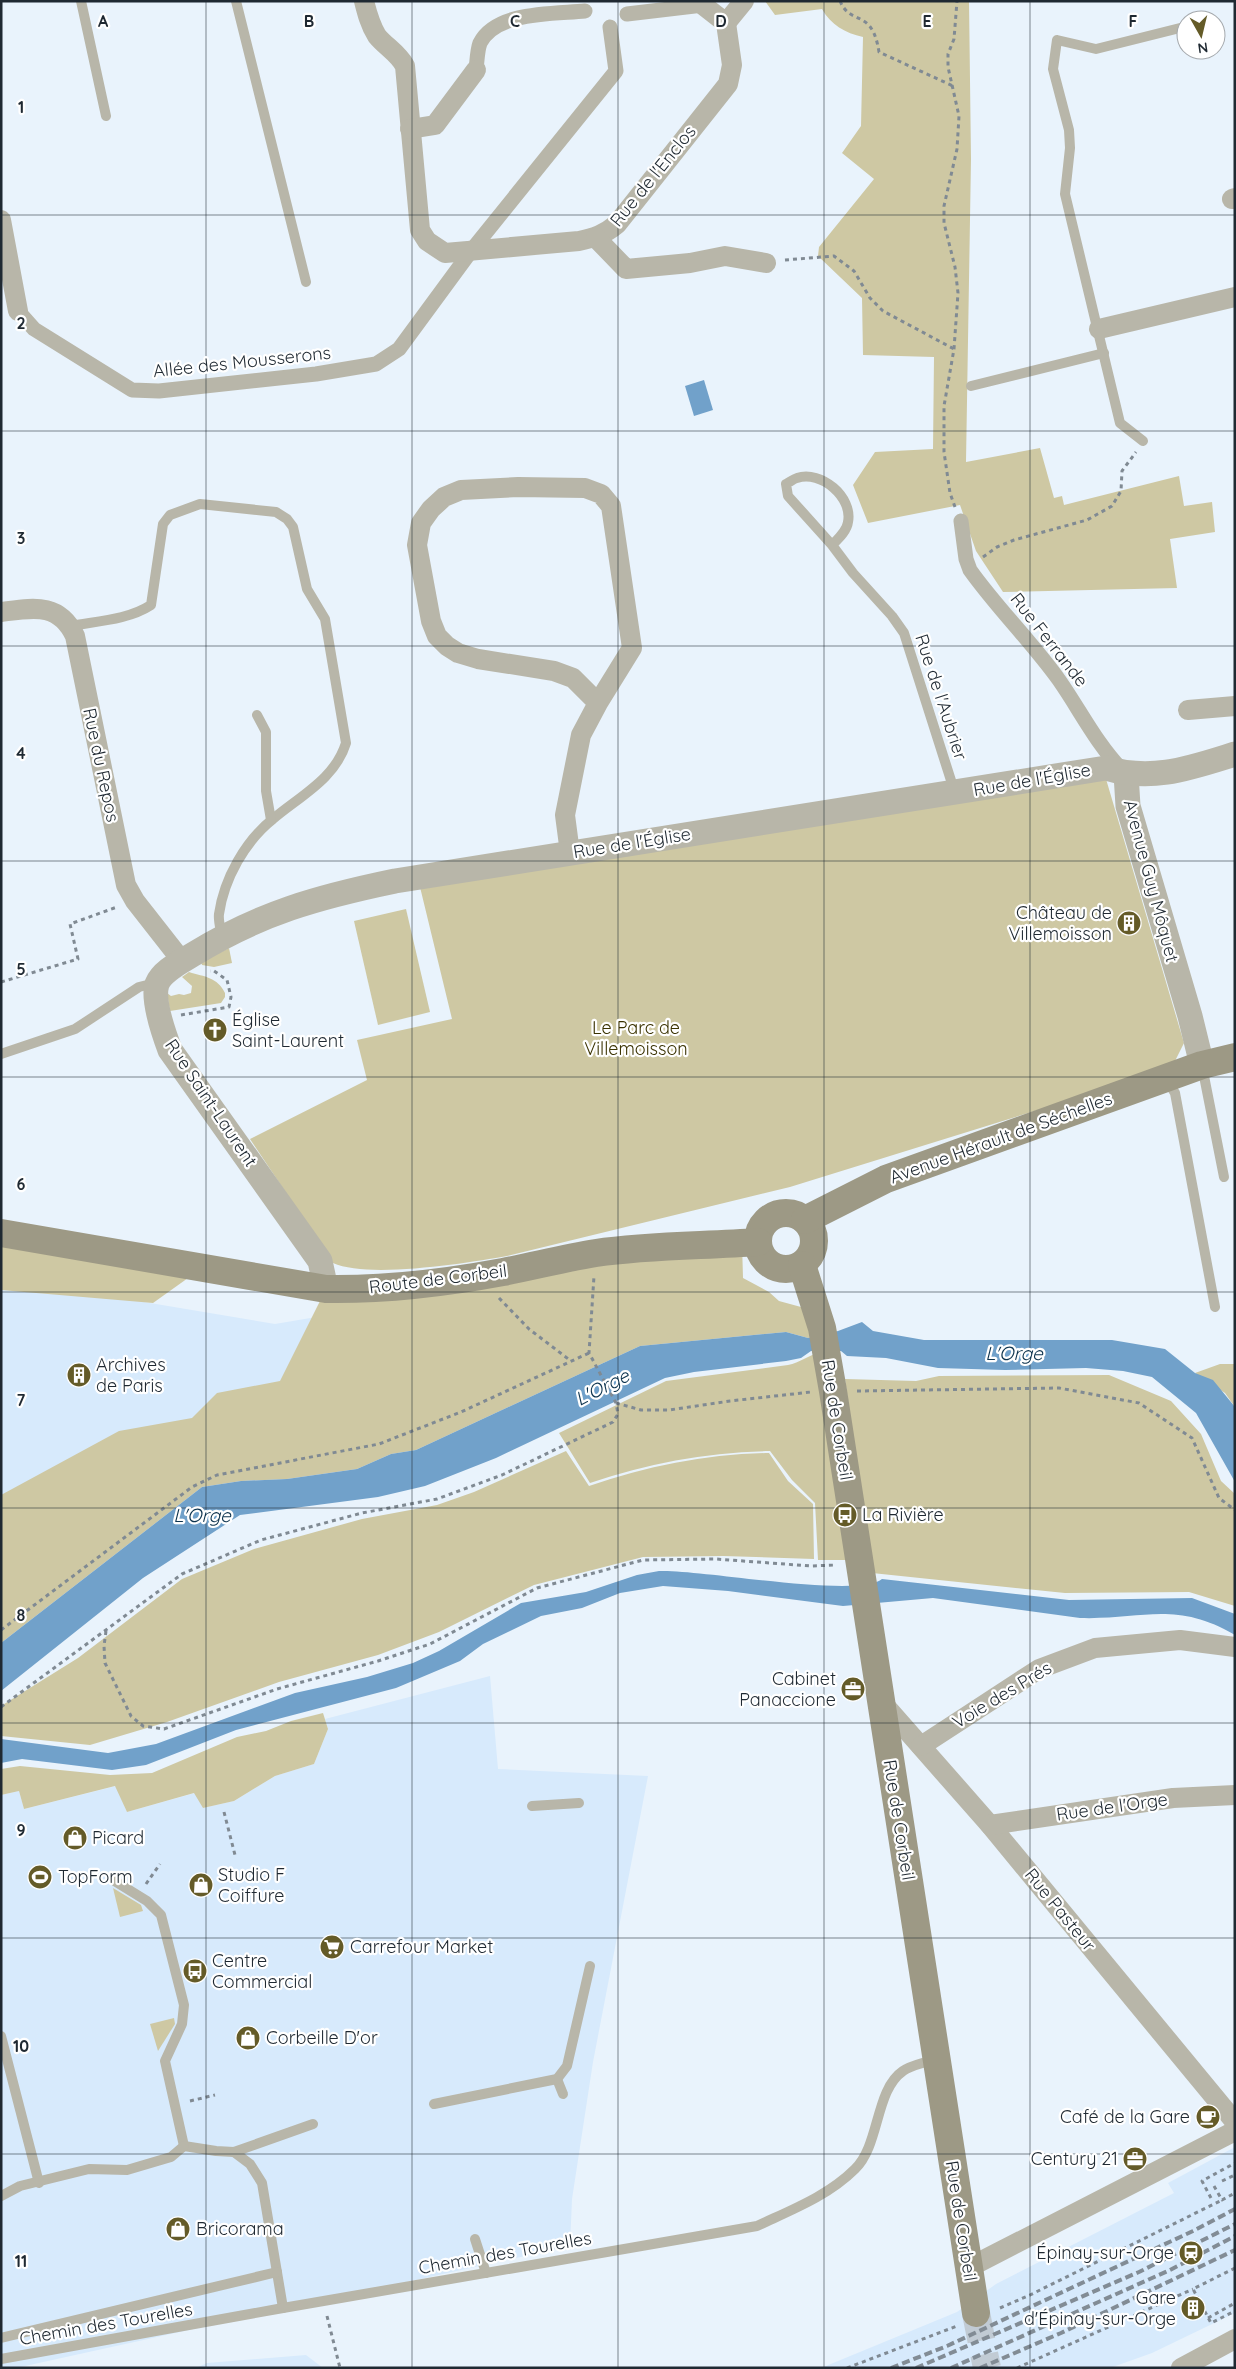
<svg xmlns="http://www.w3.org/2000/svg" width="1236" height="2369" viewBox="0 0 1236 2369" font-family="Quicksand,sans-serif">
<rect width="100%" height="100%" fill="#e9f3fc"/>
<g fill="#d7eafc">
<path d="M 1,1278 L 275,1324 L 334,1314 L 375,1315 L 1,1594 Z"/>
<path d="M 490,1676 L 498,1769 L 648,1776 L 593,2062 L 572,2199 L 570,2246 L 16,2368 L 1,2368 L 1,1795 L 19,1791 L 24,1809 L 116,1786 L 127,1812 L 195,1793 L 203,1808 L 234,1801 L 275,1776 L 314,1764 L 328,1729 L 325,1719 Z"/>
<path d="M 1235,2147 L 1235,2313 L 1152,2353 L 1110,2368 L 821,2368 L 957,2312 L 996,2284 L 1174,2193 L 1168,2183 Z"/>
<path d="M 306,2355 L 323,2368 L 196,2368 L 207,2363 Z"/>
</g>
<g fill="#cec8a3">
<path d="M 765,1 L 969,1 L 971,159 L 966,462 L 1040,448 L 1054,498 L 1062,496 L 1064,505 L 1179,476 L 1184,506 L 1212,502 L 1215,532 L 1170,539 L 1177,588 L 1003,592 L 976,551 L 960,505 L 868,523 L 853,485 L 875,452 L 933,449 L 934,357 L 863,355 L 862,298 L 818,256 L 819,247 L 874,179 L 842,153 L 861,126 L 863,37 C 845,33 831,25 822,9 L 775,15 Z"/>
<path d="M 1106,779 L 1184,1043 L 1174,1063 L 1083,1096 L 790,1187 L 507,1256 C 468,1263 368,1279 333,1263 L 250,1139 L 367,1080 L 357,1040 L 452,1019 L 420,887 Z"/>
<path d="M 406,909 L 430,1012 L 378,1025 L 354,921 Z"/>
<path d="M 229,948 L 232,963 L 214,967 L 202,965 L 201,962 Z"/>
<path d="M 189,972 C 205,977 217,977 225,993 L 225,997 L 221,1003 L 170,1011 L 167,993 L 171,996 L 179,994 L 184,995 L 191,993 L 192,986 L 182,977 Z"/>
<path d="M 1,1233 L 202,1268 L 153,1303 L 1,1290 Z"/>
<path d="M 742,1243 L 743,1278 L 769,1292 L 779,1301 L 801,1307 L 812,1328 L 814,1337 L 808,1338 L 786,1332 L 640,1346 L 416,1450 L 391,1454 L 357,1469 L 287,1479 L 241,1481 L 202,1487 L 1,1643 L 1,1495 L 119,1431 L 192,1418 L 217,1393 L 280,1381 L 326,1289 Z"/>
<path d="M 819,1353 L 851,1560 L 818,1560 L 815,1503 L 792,1480 L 770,1451 C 708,1452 648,1463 590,1483 L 559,1433 L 666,1381 L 788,1365 C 800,1363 808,1355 819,1353 Z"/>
<path d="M 1220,1364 L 1235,1364 L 1235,1407 L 1225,1393 L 1195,1373 Z"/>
<path d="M 1109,1375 L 1171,1401 L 1201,1434 L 1221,1481 L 1235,1494 L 1235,1606 L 1189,1592 L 1065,1593 L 872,1573 L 845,1379 L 916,1381 L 939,1376 Z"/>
<path d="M 566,1451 L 589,1486 C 648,1466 707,1454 769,1453 L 788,1481 L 813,1504 L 814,1559 L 723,1556 L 643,1557 L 534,1585 L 439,1632 L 378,1655 L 279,1682 L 167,1722 L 90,1745 L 1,1736 L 1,1706 L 78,1658 L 182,1579 L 254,1549 L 362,1519 L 437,1505 L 474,1492 Z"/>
<path d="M 323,1713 L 328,1729 L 314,1764 L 275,1776 L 234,1801 L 203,1808 L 194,1793 L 127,1812 L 115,1786 L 24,1809 L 19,1791 L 1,1795 L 1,1769 L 20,1766 L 110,1775 L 152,1773 L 237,1737 L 266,1731 L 291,1721 Z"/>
<path d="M 113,1888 L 141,1905 L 143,1911 L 120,1917 Z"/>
<path d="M 174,2018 L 175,2024 L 158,2051 L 150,2024 Z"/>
</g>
<g fill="#71a1ca">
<path d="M 704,380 L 713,410 L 694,416 L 685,386 Z"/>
<path d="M 862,1322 L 873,1331 L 924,1340 L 1112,1340 L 1165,1349 L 1195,1373 L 1213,1380 L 1235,1407 L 1235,1482 L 1196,1413 L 1152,1377 L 1123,1371 L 1086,1368 L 1005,1370 L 938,1368 L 886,1358 L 847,1356 L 841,1351 L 811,1351 L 801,1358 L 786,1361 L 694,1372 L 665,1378 L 496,1458 L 425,1486 L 378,1497 L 240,1515 L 143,1578 L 1,1691 L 1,1643 L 202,1487 L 241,1481 L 287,1479 L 357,1469 L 391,1454 L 416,1450 L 640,1346 L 786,1332 L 808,1338 L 838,1331 Z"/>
<path d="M 659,1571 C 700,1569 858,1599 882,1579 L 1069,1600 L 1192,1598 L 1235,1614 L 1235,1635 C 1175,1600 1142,1620 1080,1618 L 933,1598 L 843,1606 L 728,1591 L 663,1586 L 620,1593 L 582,1608 L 541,1616 L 483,1644 L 460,1661 L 396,1688 L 236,1730 L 146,1765 L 112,1770 L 22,1759 L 1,1763 L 1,1739 L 108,1753 L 156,1744 L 295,1693 L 367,1677 L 413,1663 L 439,1651 L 521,1603 L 586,1592 L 637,1575 Z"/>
</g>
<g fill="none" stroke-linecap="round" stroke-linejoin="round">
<path stroke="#c1cbd4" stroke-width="28" stroke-dasharray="28 14" stroke-linecap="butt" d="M 976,2313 L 987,2368"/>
<g stroke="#808a93" stroke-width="3" stroke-dasharray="4 4" stroke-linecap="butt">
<path d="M 840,1 C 851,27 872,7 879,52 L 953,86"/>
<path d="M 785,260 L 834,256 L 854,271 L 870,298 L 883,311 L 954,349"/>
<path d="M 955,507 L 950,493 L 944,452 L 944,406 L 954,349 L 958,293 L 955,267 L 944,223 L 944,206 L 957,149 L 959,116 L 948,67 L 948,54 L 954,39 L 957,1"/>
<path d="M 983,557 L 997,547 L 1014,540 L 1087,520 L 1112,506 L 1121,491 L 1122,471 L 1136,452"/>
<path d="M 1,982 L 78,959 L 70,924 L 117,907"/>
<path d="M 181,1015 L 229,1007 L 231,997 L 227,980 L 214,971 L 210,971"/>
<path d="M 499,1298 L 529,1329 L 571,1361"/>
<path d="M 857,1391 L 1059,1388 L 1139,1403 L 1192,1438 L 1219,1498 L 1235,1510"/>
<path d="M 616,1403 L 641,1410 L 669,1410 L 730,1401 L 811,1392"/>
<path d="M 1,1630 L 192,1487 L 217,1475 L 379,1444 L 461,1412 L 589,1353"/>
<path d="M 106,1631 L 104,1646 L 105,1663 L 131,1716 L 143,1726 L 164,1729 L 277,1689 L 378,1661 L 430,1644 L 537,1588 L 643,1560 L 716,1559 L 811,1566 L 836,1565"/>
<path d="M 1,1707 L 182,1574 L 261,1540 L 362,1513 L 437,1499 L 502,1475 L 613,1422 L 618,1414 L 616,1403 L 589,1353 L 594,1276"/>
<path d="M 224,1812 L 235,1855"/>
<path d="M 146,1884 L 160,1864"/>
<path d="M 190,2101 L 215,2095"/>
<path d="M 1222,2181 L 1235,2175"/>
<path d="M 1214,2186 L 1222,2200 L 1235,2193"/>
<path d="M 1211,2198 L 1202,2181 L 1235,2163"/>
<path d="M 1235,2268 L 1193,2289 L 1211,2323 L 1235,2311"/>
<path d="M 1000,2308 L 1030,2295 L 1222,2200"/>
<path d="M 327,2316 L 340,2368"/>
<path d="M 1208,2318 L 1235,2303"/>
<path d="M 847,2368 L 957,2326"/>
<path d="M 1017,2368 L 1193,2289"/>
</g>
<g stroke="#b8b6a9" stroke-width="10">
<path d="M 81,1 L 106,116"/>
<path d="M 236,1 L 306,282"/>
<path d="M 971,386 L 1104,353"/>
<path d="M 1143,441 L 1120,423 L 1065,194 L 1070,148 L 1069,130 L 1053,69 L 1057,40 L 1096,49 L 1184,27"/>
<path d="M 832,545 C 838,539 847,531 848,522 C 853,497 821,470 797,478 C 793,479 789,483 786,484 L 788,496 L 832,545 L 853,573 L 892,616 L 904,633 L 955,793"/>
<path d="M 70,626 C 97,621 128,620 151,605 L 163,524 L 170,515 L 200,504 L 276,512 L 287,519 L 293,527 L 307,589 L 325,619 L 346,743 C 335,779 300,796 273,819 C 245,841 224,879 219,914 C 218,921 221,930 222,937"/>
<path d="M 257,715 L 266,732 L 266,791 L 271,820"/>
<path d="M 1,1054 L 75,1029 L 139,987 L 155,983"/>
<path d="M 1202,1066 L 1224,1177"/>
<path d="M 1166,1079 L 1175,1093 L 1215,1307"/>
<path d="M 532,1806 L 579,1803"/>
<path d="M 113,1880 L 147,1901 L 161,1915 L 184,2005 L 182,2024 L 165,2061 L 184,2146"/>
<path d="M 1,2036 L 39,2183"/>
<path d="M 557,2079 L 563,2094"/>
<path d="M 434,2104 L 557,2079 L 567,2066 L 590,1966"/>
<path d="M 184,2146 L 216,2151 L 234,2152 L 313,2124"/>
<path d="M 234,2152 L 250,2164 L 262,2183 L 283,2308"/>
<path d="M 1,2196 L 20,2186 L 89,2169 L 127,2170 L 171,2157 L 184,2146"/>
<path d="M 475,2239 L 486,2273"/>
<path d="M 1,2338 L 277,2272"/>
<path d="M 1,2359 L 283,2308 L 757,2226 C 791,2210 828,2196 855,2169 C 880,2145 875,2090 903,2071 C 911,2065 925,2063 935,2059"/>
</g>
<g stroke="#b8b6a9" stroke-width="15">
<path d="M 627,14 L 703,5"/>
<path d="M 476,70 C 477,63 477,51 480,43 C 496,11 554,14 585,11"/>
<path d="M 18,311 L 34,329 L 132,390 L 159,391 L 316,374 L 376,364 L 399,349 L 471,251 L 616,71 L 610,27"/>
<path d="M 961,521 L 966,559 L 970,570 C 997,608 1031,641 1059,680 C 1080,710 1096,743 1122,770"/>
</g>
<g stroke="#b8b6a9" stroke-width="20">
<path d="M 364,1 C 367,13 370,25 377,36 C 386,47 398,53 405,66 L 420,230 L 427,241 L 445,253 L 579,241 C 594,238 605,234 617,224 L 728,84 L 732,65 L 726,23"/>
<path d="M 706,1 L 703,5 L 726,23 L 744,1"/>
<path d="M 410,129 L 435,125 L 476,70"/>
<path d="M 1232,199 L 1235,198"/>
<path d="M 1,220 L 18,311"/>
<path d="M 596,238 L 626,269 L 690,263 L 725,256 L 766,263"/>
<path d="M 1099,329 L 1235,297"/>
<path d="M 1,612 C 33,608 59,602 75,636 L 126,885 L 135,901 L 182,961"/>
<path d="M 1188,710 L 1235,706"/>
<path d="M 570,853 L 565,815 L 581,735 L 598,703 L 632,648 L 611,506 L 601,494 L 585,488 L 518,487 L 461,490 L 444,497 L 431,509 L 421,523 L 417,545 L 431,621 L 437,636 L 447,646 L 458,653 L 478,659 L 554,671 L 573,678 L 598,703"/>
<path d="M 881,1701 L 990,1825 L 1235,2122"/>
<path d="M 921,1746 L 1039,1669 L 1095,1648 L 1180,1640 L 1235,1647"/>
<path d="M 990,1825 L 1173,1798 L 1235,1795"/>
<path d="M 968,2268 L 1235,2131"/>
<path d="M 1181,2368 L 1235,2339"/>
</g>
<g stroke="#b8b6a9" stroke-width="25">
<path d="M 1126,774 L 1128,806 L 1190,1016 L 1202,1065"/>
<path d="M 326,1289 L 320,1261 L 170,1050 C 164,1034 152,1000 157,984 C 162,971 181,962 192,955 C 260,913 318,897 395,881 L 1106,768 C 1152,782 1190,768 1235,754"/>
</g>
<g stroke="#9d9985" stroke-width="28">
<circle cx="786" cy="1241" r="28"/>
<path d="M 805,1220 L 886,1179 L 1202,1065 L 1235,1057"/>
<path d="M 1,1233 L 326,1289 C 386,1290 444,1283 503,1272 C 534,1266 565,1258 596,1253 C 650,1245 704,1246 758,1242"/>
<path d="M 802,1265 L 822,1328 L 833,1391 L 976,2313"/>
</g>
<g stroke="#828c95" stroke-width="4" stroke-dasharray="8 4" stroke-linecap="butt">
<path d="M 891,2368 L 947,2346 L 1193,2231 L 1235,2209"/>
<path d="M 916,2368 L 1139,2272 L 1235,2224"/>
<path d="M 951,2368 L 1170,2270 L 1235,2236"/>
<path d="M 980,2368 L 1061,2333 L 1235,2250"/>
</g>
</g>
<path fill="none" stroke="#1f2932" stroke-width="1" stroke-opacity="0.55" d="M 206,1 L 206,2368M 412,1 L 412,2368M 618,1 L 618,2368M 824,1 L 824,2368M 1030,1 L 1030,2368M 1,215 L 1235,215M 1,431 L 1235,431M 1,646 L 1235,646M 1,861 L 1235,861M 1,1077 L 1235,1077M 1,1292 L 1235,1292M 1,1508 L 1235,1508M 1,1723 L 1235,1723M 1,1938 L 1235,1938M 1,2154 L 1235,2154"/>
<defs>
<symbol id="building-disc" viewBox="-11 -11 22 22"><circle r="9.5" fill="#645b28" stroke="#fff"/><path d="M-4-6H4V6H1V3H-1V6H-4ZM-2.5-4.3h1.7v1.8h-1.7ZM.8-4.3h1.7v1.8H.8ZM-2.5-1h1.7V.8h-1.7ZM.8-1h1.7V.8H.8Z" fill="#fff"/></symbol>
<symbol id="church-disc" viewBox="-11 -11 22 22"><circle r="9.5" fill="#645b28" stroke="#fff"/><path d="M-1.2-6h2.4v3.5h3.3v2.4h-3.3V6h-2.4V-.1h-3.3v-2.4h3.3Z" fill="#fff"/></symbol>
<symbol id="bus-disc" viewBox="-11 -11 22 22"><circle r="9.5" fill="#645b28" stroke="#fff"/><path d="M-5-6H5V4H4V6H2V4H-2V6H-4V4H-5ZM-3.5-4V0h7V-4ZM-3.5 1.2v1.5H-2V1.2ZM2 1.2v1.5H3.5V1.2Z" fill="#fff"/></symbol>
<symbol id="office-disc" viewBox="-11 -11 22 22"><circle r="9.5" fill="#645b28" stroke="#fff"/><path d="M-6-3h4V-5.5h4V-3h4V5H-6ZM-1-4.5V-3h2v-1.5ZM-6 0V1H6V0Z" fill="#fff"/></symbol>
<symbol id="shop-disc" viewBox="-11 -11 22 22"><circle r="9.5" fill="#645b28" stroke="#fff"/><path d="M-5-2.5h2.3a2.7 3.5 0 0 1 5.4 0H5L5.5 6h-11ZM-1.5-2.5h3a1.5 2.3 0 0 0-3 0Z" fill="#fff"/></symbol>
<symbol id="stadium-disc" viewBox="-11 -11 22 22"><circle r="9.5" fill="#645b28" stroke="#fff"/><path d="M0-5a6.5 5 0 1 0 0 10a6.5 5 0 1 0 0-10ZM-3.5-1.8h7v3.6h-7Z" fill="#fff"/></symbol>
<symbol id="supermarket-disc" viewBox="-11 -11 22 22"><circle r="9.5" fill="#645b28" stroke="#fff"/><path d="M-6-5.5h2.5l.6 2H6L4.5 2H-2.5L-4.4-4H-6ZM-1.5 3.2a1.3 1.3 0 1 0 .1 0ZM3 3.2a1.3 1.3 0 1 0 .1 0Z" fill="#fff"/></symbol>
<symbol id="cafe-disc" viewBox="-11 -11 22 22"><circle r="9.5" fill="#645b28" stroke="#fff"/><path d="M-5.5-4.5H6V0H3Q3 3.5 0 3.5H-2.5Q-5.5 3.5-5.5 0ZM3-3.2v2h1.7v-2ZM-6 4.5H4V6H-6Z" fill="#fff"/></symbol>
<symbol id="station-disc" viewBox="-11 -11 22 22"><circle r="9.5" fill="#645b28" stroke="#fff"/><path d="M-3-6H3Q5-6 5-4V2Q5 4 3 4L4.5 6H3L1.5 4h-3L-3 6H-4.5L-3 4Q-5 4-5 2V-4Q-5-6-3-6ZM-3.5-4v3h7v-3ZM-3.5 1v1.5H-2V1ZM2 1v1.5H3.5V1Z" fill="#fff"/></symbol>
</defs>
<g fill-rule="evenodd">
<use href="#building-disc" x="1115" y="909" width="28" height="28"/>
<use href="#church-disc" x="201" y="1016" width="28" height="28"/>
<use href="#building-disc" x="65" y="1361" width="28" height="28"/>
<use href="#bus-disc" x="831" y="1501" width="28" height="28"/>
<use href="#office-disc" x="839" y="1675" width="28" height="28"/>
<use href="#shop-disc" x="61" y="1824" width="28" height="28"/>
<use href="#stadium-disc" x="26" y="1863" width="28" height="28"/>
<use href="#shop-disc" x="187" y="1871" width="28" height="28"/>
<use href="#supermarket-disc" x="318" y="1933" width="28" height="28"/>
<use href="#bus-disc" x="181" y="1957" width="28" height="28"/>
<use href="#shop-disc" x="234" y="2024" width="28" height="28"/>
<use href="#cafe-disc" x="1194" y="2103" width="28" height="28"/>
<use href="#office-disc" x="1121" y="2145" width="28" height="28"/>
<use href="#shop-disc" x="164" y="2215" width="28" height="28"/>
<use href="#station-disc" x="1177" y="2239" width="28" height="28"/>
<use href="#building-disc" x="1179" y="2294" width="28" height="28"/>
</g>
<g text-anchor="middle" stroke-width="4.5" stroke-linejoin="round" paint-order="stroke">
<g font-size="18" fill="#1f2932" stroke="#fff">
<text transform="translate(653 176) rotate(-51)" y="6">Rue de l'Enclos</text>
<text transform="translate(242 362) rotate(-6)" y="6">Allée des Mousserons</text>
<text transform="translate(1049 640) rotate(52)" y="6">Rue Ferrande</text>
<text transform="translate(941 697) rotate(72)" y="6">Rue de l'Aubrier</text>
<text transform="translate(101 765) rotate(78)" y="6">Rue du Repos</text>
<text transform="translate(1032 780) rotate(-10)" y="6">Rue de l'Église</text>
<text transform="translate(632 843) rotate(-9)" y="6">Rue de l'Église</text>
<text transform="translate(1151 881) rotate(75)" y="6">Avenue Guy Môquet</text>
<text transform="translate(211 1103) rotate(56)" y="6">Rue Saint-Laurent</text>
<text transform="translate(1001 1138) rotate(-20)" y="6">Avenue Hérault de Séchelles</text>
<text transform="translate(438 1279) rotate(-7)" y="6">Route de Corbeil</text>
<text transform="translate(837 1420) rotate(81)" y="6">Rue de Corbeil</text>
<text transform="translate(1002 1695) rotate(-31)" y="6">Voie des Prés</text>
<text transform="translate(1112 1807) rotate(-8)" y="6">Rue de l'Orge</text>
<text transform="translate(899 1820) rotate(81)" y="6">Rue de Corbeil</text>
<text transform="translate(1060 1910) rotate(51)" y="6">Rue Pasteur</text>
<text transform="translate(961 2221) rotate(81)" y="6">Rue de Corbeil</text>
<text transform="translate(505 2253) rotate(-10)" y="6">Chemin des Tourelles</text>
<text transform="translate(106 2324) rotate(-10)" y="6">Chemin des Tourelles</text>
</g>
<g font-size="18" fill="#1f2932" stroke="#fff" text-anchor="start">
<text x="1112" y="919" text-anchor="end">Château de<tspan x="1112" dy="21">Villemoisson</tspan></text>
<text x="232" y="1026">Église<tspan x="232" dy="21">Saint-Laurent</tspan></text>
<text x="96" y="1371">Archives<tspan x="96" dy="21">de Paris</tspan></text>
<text x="862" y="1521">La Rivière</text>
<text x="836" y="1685" text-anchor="end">Cabinet<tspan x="836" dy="21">Panaccione</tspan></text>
<text x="92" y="1844">Picard</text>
<text x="218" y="1881">Studio F<tspan x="218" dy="21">Coiffure</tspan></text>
<text x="58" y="1883">TopForm</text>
<text x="350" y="1953">Carrefour Market</text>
<text x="212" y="1967">Centre<tspan x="212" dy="21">Commercial</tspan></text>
<text x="266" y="2044">Corbeille D'or</text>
<text x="1190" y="2123" text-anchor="end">Café de la Gare</text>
<text x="1118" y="2165" text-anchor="end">Century 21</text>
<text x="196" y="2235">Bricorama</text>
<text x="1174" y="2259" text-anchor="end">Épinay-sur-Orge</text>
<text x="1176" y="2304" text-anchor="end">Gare<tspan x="1176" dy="21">d'Épinay-sur-Orge</tspan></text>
</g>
<g font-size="18" fill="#3a3200" stroke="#fff">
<text x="636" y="1034">Le Parc de<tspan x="636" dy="21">Villemoisson</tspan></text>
</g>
<g font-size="19" font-style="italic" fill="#0b324d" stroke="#fff">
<text x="1014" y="1360">L'Orge</text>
<text transform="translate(602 1387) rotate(-27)" y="7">L'Orge</text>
<text x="202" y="1522">L'Orge</text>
</g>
</g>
<g font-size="16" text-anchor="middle" font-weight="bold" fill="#1f2932" stroke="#fff" stroke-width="4.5" stroke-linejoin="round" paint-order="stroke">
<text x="103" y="27">A</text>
<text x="309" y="27">B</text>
<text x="515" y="27">C</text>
<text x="721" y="27">D</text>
<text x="927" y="27">E</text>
<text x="1133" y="27">F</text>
<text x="21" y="113">1</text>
<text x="21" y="329">2</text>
<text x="21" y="544">3</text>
<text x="21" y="759">4</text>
<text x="21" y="975">5</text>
<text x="21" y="1190">6</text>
<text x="21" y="1406">7</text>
<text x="21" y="1621">8</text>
<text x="21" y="1836">9</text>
<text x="21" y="2052">10</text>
<text x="21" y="2267">11</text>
</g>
<rect width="1236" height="2369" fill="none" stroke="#1f2932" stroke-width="5"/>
<g transform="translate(1201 35) rotate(172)"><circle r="24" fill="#ffffff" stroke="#a5a9ad"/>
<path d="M0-4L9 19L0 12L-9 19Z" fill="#645b28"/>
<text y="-8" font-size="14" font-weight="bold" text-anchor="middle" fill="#1f2932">N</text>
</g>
</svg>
